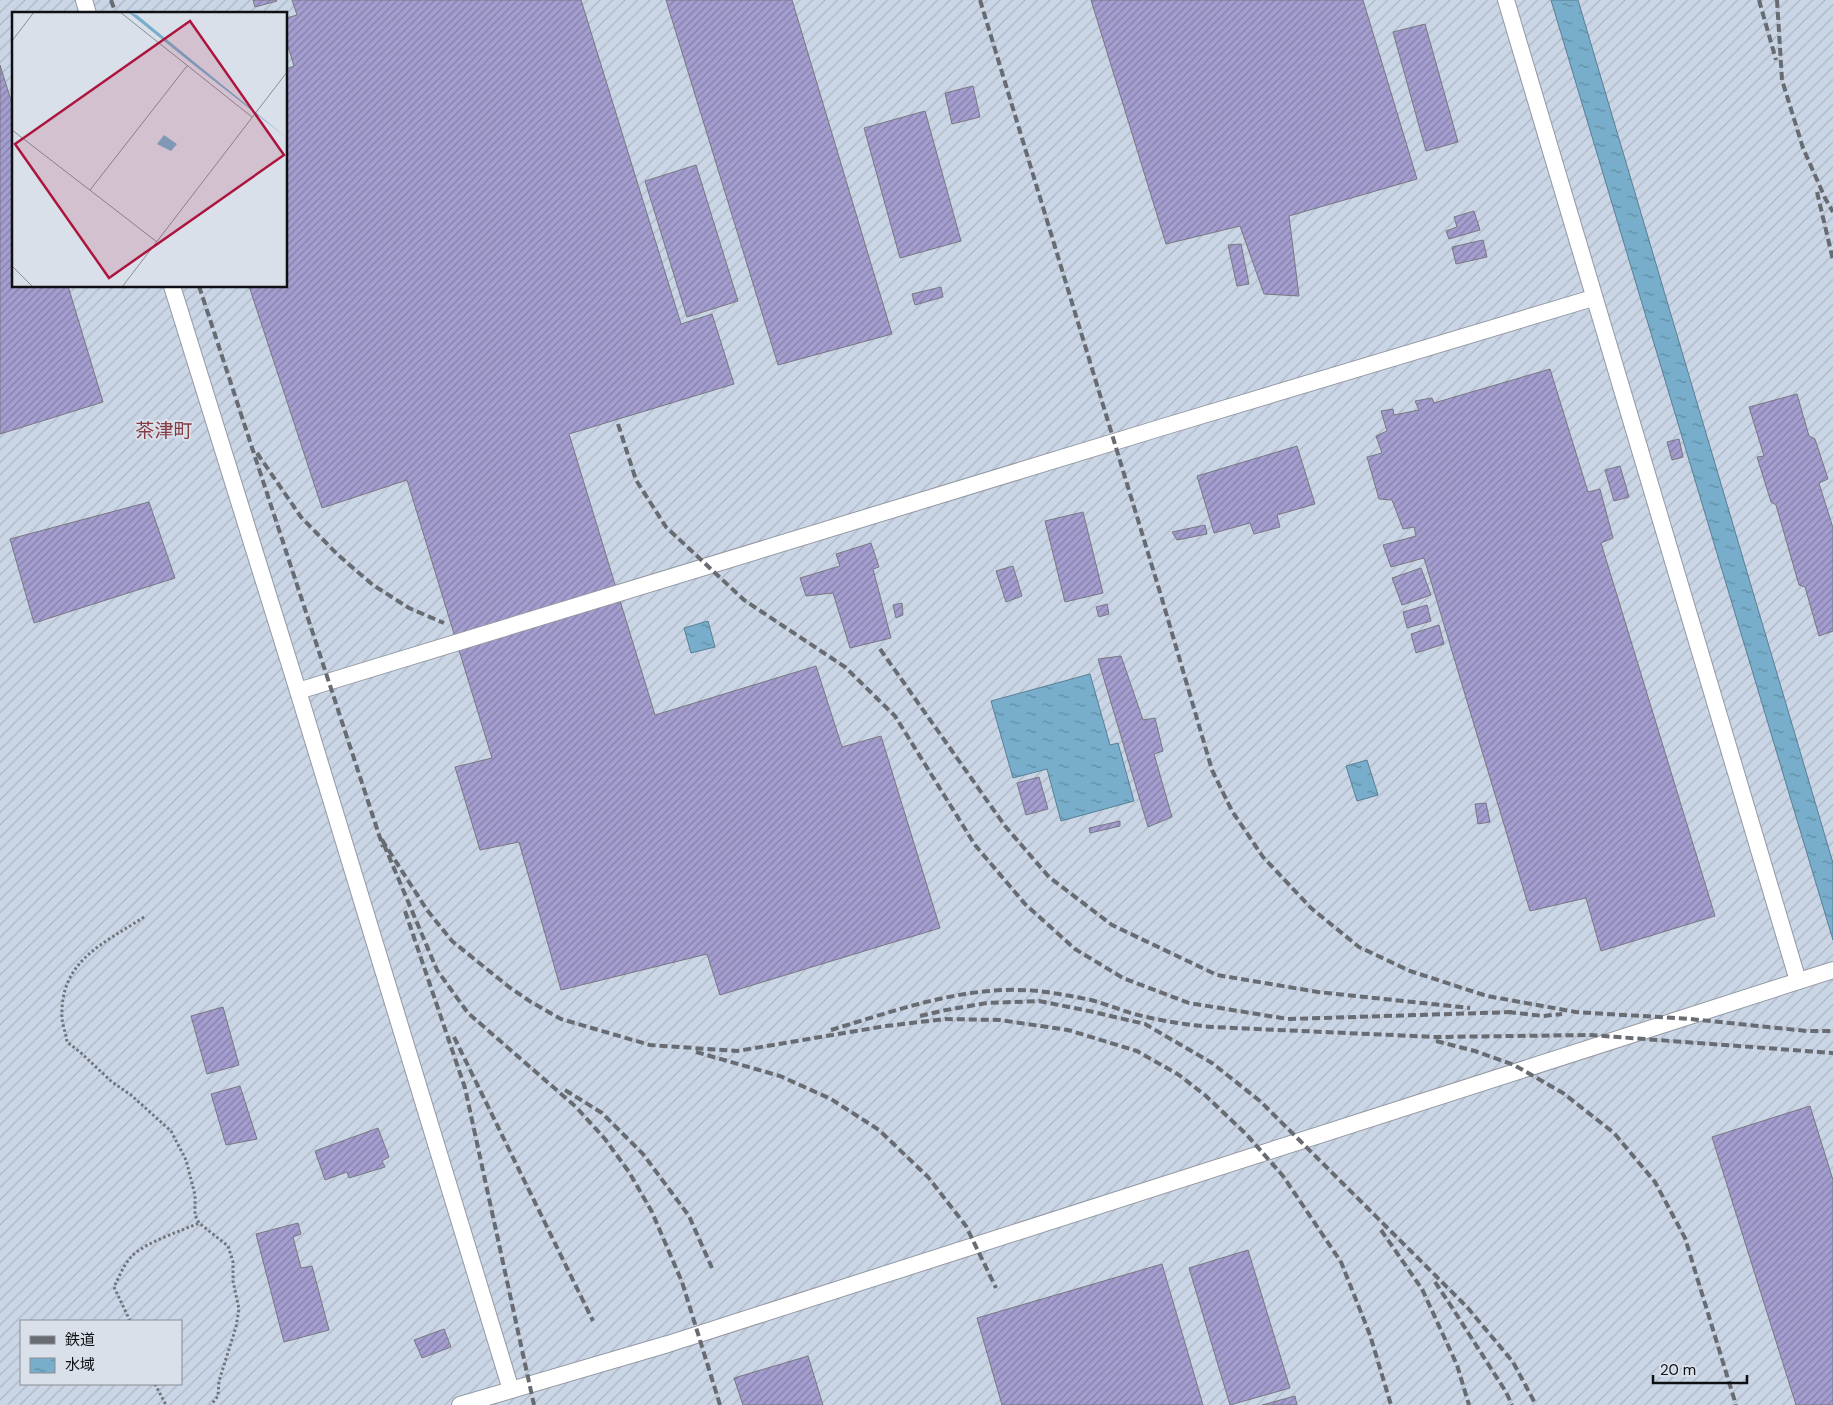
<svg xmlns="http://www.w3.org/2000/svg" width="1833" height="1405" viewBox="0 0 1833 1405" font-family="'DM Sans','Noto Sans JP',sans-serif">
<defs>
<pattern id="industrial-furrows" width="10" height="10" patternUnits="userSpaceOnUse" patternTransform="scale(1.25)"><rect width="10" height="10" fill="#cad5e5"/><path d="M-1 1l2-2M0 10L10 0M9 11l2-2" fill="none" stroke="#acb6c4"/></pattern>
<pattern id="water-ripples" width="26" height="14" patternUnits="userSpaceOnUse" patternTransform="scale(1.25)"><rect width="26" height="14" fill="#78aecb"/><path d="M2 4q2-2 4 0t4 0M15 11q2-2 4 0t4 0" fill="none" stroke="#618ca4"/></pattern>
<pattern id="building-hatch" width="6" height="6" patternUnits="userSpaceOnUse" patternTransform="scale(1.25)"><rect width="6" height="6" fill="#a49dcf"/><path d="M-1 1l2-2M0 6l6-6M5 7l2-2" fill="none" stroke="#847fa7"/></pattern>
</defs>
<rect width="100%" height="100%" fill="#dae0ea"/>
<path fill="url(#industrial-furrows)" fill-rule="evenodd" d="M 0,0 L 1833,0 L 1833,1405 L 0,1405 ZM 14,14 L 286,14 L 286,286 L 14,286 ZM 21,1321 L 181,1321 L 181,1384 L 21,1384 Z"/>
<g fill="url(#water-ripples)" stroke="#587f94">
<path d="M 1551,0 L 1578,0 L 1833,863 L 1833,940 Z"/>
<path d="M 708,621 L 715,647 L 691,653 L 684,628 Z"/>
<path d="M 1090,674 L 1110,745 L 1118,743 L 1134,801 L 1061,821 L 1047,769 L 1013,778 L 991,701 Z"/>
<path d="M 1367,760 L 1378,795 L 1357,801 L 1346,766 Z"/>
</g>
<g fill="url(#building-hatch)" stroke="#787881">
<path d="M 253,0 L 276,0 L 277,1 L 255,7 Z"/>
<path d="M 292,0 L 581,0 L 681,324 L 712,314 L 734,384 L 569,434 L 655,715 L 816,666 L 842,747 L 881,736 L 940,928 L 720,995 L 707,954 L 561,990 L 519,842 L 480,850 L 455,767 L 492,758 L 407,480 L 322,508 L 249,286 L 286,286 L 286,69 L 294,66 L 286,40 L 286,18 L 297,15 Z"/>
<path d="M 666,0 L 792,0 L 892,334 L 778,365 Z"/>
<path d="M 1091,0 L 1363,0 L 1417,179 L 1289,216 L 1299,296 L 1264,294 L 1240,226 L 1166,244 Z"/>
<path d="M 1425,24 L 1458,142 L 1426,151 L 1393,32 Z"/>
<path d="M 0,65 L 14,110 L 14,286 L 68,286 L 103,402 L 0,434 Z"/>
<path d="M 973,86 L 980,117 L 952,124 L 945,93 Z"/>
<path d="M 925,111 L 961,241 L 900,258 L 864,128 Z"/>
<path d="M 696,165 L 738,301 L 687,317 L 645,181 Z"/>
<path d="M 1474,211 L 1480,230 L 1449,239 L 1446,231 L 1457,227 L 1454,217 Z"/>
<path d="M 1483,240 L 1487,257 L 1456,264 L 1452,247 Z"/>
<path d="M 1241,244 L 1249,284 L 1237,286 L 1228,245 Z"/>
<path d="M 941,287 L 943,297 L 915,305 L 912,294 Z"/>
<path d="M 1550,369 L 1588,492 L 1600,489 L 1613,538 L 1601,543 L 1715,916 L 1601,951 L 1586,898 L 1530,911 L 1424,558 L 1391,567 L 1383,545 L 1416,536 L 1414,527 L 1403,529 L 1392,500 L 1379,499 L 1367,457 L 1382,453 L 1376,436 L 1387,431 L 1381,411 L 1393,409 L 1394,415 L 1419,410 L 1415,401 L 1432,398 L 1434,403 Z"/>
<path d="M 1797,394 L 1809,436 L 1815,439 L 1828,479 L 1819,483 L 1833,528 L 1833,631 L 1819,636 L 1805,587 L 1799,585 L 1776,505 L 1771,502 L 1757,457 L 1764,456 L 1749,407 Z"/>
<path d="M 1679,439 L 1683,457 L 1672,460 L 1667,442 Z"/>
<path d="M 1297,446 L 1315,504 L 1277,515 L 1280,527 L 1254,534 L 1250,523 L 1214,533 L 1197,476 Z"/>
<path d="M 1620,466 L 1629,497 L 1614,501 L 1605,470 Z"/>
<path d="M 149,502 L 175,578 L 34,623 L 10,539 Z"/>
<path d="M 1083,512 L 1103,593 L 1065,602 L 1045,521 Z"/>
<path d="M 1205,525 L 1207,534 L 1177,540 L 1172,532 Z"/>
<path d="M 871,543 L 879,567 L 873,569 L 891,638 L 850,648 L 833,593 L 806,596 L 800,578 L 840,566 L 836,554 Z"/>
<path d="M 1013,566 L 1022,596 L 1006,602 L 996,571 Z"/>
<path d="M 1421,568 L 1431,595 L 1402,605 L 1392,578 Z"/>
<path d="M 902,603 L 903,615 L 896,618 L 893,605 Z"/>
<path d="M 1107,604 L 1109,614 L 1099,617 L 1096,607 Z"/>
<path d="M 1427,605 L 1431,621 L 1407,628 L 1403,612 Z"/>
<path d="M 1439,625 L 1444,644 L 1416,653 L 1411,634 Z"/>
<path d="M 1121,656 L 1143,720 L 1155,718 L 1163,751 L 1154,754 L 1172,817 L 1148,827 L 1098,659 Z"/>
<path d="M 1039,777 L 1048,809 L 1026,815 L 1017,783 Z"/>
<path d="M 1486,803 L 1490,822 L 1478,824 L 1475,804 Z"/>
<path d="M 1120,821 L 1120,826 L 1090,833 L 1089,828 Z"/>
<path d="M 223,1007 L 239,1065 L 207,1074 L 191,1016 Z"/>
<path d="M 240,1086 L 257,1139 L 226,1145 L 211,1094 Z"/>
<path d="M 1810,1106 L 1833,1180 L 1833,1405 L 1796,1405 L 1712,1137 Z"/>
<path d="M 378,1128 L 389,1157 L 382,1161 L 385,1167 L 349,1178 L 347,1172 L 325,1180 L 315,1151 Z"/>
<path d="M 298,1223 L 301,1234 L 293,1237 L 301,1268 L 312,1266 L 329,1330 L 284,1342 L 256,1234 Z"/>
<path d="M 1248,1250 L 1290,1388 L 1230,1405 L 1189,1268 Z"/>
<path d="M 1162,1264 L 1203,1405 L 1002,1405 L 977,1318 Z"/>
<path d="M 444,1329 L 451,1347 L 422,1358 L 414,1340 Z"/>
<path d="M 808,1356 L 823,1405 L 743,1405 L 734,1378 Z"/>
<path d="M 1295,1396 L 1297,1405 L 1262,1405 Z"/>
</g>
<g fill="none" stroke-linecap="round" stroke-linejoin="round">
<defs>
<g id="service">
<path d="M 84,0 L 88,14"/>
<path d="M 1506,0 L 1798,981"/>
<path d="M 172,286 L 298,691 L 511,1390"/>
<path d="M 298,691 L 1163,427 L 1593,298"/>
<path d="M 460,1405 L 668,1344 L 1833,970"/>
</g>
</defs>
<use href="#service" stroke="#9399a2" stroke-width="18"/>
<g stroke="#70747a" stroke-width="3" stroke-dasharray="2.5 2.5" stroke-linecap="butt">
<path d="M 144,917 C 103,944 59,961 62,1019 C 63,1026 66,1034 67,1042 L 80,1052 L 112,1082 L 131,1095 L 171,1131 L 186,1160 L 195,1195 L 195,1215 L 199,1223 L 228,1246 L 233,1262 L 233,1281 L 239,1309 L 236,1327 L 219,1381 L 218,1396 L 211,1405"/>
<path d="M 130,1321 L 114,1287 C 119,1277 124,1264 132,1256 C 146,1242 181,1231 199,1223"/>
<path d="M 155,1384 L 166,1405"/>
</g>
<use href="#service" stroke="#fff" stroke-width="16"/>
<g stroke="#686c72" stroke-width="4" stroke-dasharray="8 4" stroke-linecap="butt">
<path d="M 111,0 L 116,14"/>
<path d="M 980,0 L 1162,599 L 1212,770 L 1232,811 L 1263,857 L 1311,908 L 1359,947 L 1410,971 L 1487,996 L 1576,1012 L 1690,1019 L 1807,1031 L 1833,1031"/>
<path d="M 1759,0 L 1776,60"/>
<path d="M 1777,0 L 1782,80 L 1803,148 L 1825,198 L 1833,212"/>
<path d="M 1817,192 L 1833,260"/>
<path d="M 199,286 L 383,847"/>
<path d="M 618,424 L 636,480 L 666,527 L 744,600 L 845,667 L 895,716 L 975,845 L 1025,904 L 1075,949 L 1123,978 L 1189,1003 L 1288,1019 L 1513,1012"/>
<path d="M 257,453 L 301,517 L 338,555 L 373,585 L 409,608 L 444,623"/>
<path d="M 880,649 L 1005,826 L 1049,877 L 1112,925 L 1217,975 L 1318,992 L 1470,1008"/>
<path d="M 405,911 L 465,1088 L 534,1405"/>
<path d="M 1508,1012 L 1543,1016 L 1562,1014"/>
<path d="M 920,1016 L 946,1010 L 987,1003 L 1039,1001 L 1089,1011 L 1145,1024 L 1212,1063 L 1260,1101 L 1467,1307 L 1513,1362 L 1536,1405"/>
<path d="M 831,1030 C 901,1009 973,982 1046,992 C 1061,994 1076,997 1091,1000 C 1107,1004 1122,1011 1138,1015 C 1162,1021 1187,1025 1212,1027 L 1436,1037 L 1590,1035 L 1833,1053"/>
<path d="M 454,1037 L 593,1321"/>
<path d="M 1436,1041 L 1475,1051 L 1514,1065 L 1563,1093 L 1614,1133 L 1655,1182 L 1685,1238 L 1736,1405"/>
<path d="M 696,1052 L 780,1076 L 831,1099 L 879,1130 L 928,1177 L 966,1226 L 996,1288"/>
<path d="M 565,1090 L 602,1113 L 643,1154 L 689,1216 L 712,1268"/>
<path d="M 1381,1230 L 1422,1289 L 1457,1365 L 1469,1405"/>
<path d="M 1435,1282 L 1453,1309 L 1506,1392 L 1512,1405"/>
<path d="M 720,1405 L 682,1282 L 652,1212 L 629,1172 L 605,1139 L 576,1107 L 468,1013 L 437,970 L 382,840 L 427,910 L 452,941 L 509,987 L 531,1002 L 561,1019 L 650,1045 L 737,1051 L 886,1026 L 945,1019 L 1000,1020 L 1068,1030 L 1137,1051 L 1179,1075 L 1206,1096 L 1247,1135 L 1283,1176 L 1341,1262 L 1370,1335 L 1391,1405"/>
</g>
</g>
<g text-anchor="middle" stroke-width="4" stroke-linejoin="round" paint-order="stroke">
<g font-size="19" fill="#833b44" stroke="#dae0ea">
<text x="164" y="437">茶津町</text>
</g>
</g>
<g transform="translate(12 12)">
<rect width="275" height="275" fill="#dae0ea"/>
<path d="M 116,0 L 125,3 L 275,126 L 178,50 ZM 152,123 L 165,132 L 159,139 L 145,132 Z" fill="#78aecb"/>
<path fill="none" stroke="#888d94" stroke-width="1" d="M 108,0 L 240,105M 0,29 L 22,0M 0,118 L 145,230M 78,178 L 175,54M 0,254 L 21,275M 110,275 L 275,60"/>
<path fill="#ac163e" fill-opacity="0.15" stroke="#ac163e" stroke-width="2.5" d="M 178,9 L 272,143 L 97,266 L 3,132 Z"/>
<rect width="275" height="275" fill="none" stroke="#0e1013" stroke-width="2.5"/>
</g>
<rect x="20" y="1320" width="162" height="65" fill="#dae0ea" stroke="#888d94"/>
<rect x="30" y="1336" width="25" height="8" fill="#686c72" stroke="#888d94"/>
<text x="65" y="1345" font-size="15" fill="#0e1013">鉄道</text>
<rect x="30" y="1358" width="25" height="15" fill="url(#water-ripples)" stroke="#888d94"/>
<text x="65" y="1370" font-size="15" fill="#0e1013">水域</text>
<path d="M1653 1375v8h94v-8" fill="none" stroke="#0e1013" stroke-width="2.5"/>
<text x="1660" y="1375" font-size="15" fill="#0e1013" stroke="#dae0ea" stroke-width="4" paint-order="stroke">20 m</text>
</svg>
